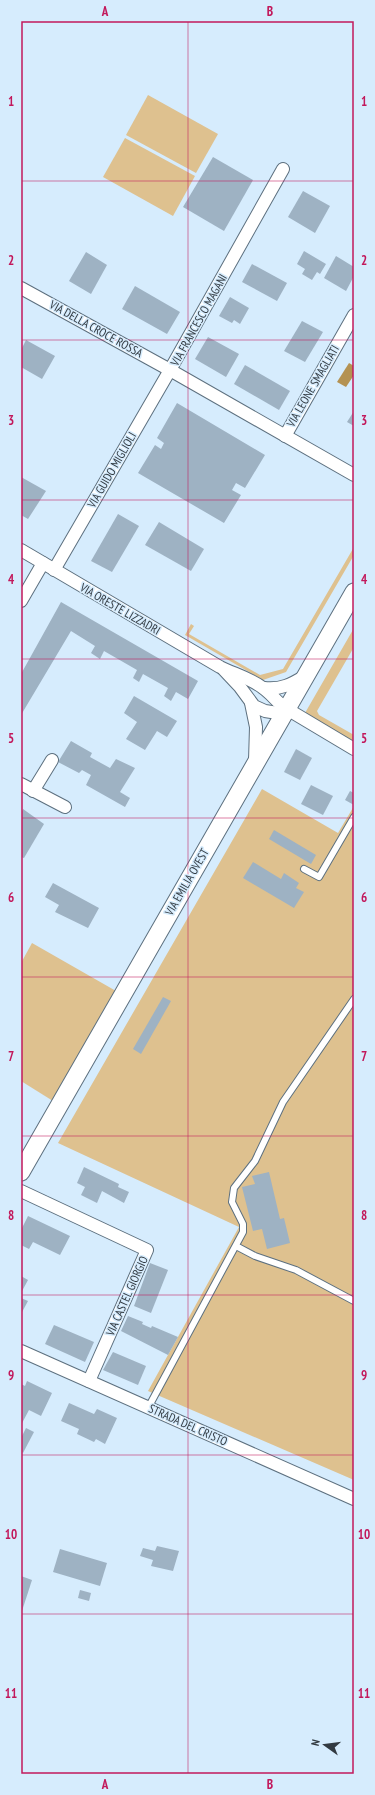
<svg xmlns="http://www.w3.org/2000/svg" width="375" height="1795" viewBox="0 0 375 1795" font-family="'PT Sans Narrow',sans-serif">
<rect width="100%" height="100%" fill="#d6ecfd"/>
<g fill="#dec18f">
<path d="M 148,95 L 218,134 L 196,173 L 126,135 Z"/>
<path d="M 125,138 L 195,176 L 173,216 L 103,177 Z"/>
<path d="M 354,547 L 354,555 L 286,672 L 263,680 L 185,635 L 191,624 L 194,626 L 189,634 L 260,675 L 283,669 Z"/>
<path d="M 354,628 L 354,647 L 317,711 L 319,715 L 354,735 L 354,742 L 305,713 Z"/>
<path d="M 262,789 L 338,833 L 354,806 L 354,1480 L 148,1391 L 239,1227 L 58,1143 Z"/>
<path d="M 32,943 L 116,991 L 53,1101 L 21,1081 L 21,963 Z"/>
</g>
<path fill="#b49252" d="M 349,363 L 354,366 L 354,375 L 346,387 L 337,382 Z"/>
<g fill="#9eb2c3">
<path d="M 213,157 L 253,180 L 224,231 L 183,207 Z"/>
<path d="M 303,191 L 330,206 L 315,233 L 288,217 Z"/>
<path d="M 304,251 L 326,264 L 320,274 L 317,272 L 312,280 L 302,274 L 305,269 L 297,264 Z"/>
<path d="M 86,252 L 107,265 L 91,294 L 69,281 Z"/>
<path d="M 336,256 L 354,267 L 354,276 L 346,291 L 324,278 Z"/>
<path d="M 252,264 L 287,283 L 277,301 L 242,282 Z"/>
<path d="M 135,286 L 180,312 L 167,334 L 122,309 Z"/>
<path d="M 230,297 L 249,308 L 240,324 L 234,320 L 232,323 L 219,316 Z"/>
<path d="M 302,321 L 323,332 L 305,362 L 284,351 Z"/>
<path d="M 208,337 L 239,354 L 226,377 L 195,359 Z"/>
<path d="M 26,340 L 55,356 L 42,379 L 21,367 L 21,350 Z"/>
<path d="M 245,365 L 290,391 L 279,410 L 234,384 Z"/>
<path d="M 177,403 L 265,455 L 245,488 L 236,483 L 232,490 L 241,495 L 224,523 L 138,473 L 155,445 L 161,449 L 164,443 L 157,438 Z"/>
<path d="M 354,411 L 354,426 L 347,422 Z"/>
<path d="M 21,477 L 46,491 L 28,519 L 21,515 Z"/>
<path d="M 118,514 L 139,526 L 112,572 L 91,561 Z"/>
<path d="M 159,522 L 204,549 L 191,571 L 145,545 Z"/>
<path d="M 61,602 L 198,681 L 188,699 L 176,692 L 171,701 L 164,696 L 168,688 L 143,674 L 139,682 L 133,678 L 137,670 L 104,651 L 100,659 L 91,653 L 95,646 L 71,631 L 21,715 L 21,674 Z"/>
<path d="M 134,696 L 177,721 L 167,737 L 157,731 L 145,750 L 126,739 L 137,722 L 124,713 Z"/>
<path d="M 71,741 L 92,753 L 90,757 L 110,768 L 116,759 L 135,768 L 120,792 L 130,798 L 125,807 L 86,785 L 91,775 L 82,770 L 79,773 L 58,762 Z"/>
<path d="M 296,749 L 312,758 L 300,780 L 284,772 Z"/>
<path d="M 311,785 L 333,796 L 323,815 L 301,804 Z"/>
<path d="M 350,791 L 354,793 L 354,805 L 345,800 Z"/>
<path d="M 23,809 L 44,824 L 24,858 L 21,857 L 21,813 Z"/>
<path d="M 274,830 L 316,855 L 311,864 L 269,839 Z"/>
<path d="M 253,862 L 281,879 L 284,873 L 299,883 L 296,888 L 304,892 L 294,908 L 243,878 Z"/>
<path d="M 53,883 L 99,908 L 88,928 L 55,912 L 59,905 L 45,897 Z"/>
<path d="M 163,997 L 171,1001 L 141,1054 L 133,1049 Z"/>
<path d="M 84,1167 L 119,1184 L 118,1187 L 129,1192 L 124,1203 L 102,1191 L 97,1203 L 81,1195 L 85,1187 L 77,1183 Z"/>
<path d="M 269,1172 L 280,1219 L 284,1218 L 290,1243 L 267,1249 L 262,1229 L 253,1231 L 242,1187 L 255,1184 L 252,1176 Z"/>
<path d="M 28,1216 L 70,1236 L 60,1255 L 33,1242 L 29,1249 L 21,1245 L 21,1230 Z"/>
<path d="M 150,1263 L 168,1270 L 151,1313 L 134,1306 Z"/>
<path d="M 21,1276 L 28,1280 L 21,1293 Z"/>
<path d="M 21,1298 L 28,1301 L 21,1314 Z"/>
<path d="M 128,1316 L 143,1322 L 142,1324 L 151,1328 L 152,1326 L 178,1337 L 168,1355 L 121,1331 Z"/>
<path d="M 54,1325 L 94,1342 L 85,1362 L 45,1344 Z"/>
<path d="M 113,1352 L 146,1366 L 138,1385 L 103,1370 Z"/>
<path d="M 27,1381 L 52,1393 L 41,1416 L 29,1410 L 21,1425 L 21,1384 L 25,1386 Z"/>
<path d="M 69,1403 L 94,1414 L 97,1409 L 117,1418 L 105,1444 L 96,1439 L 94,1442 L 77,1434 L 79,1429 L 61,1421 Z"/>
<path d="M 26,1428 L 34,1432 L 23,1453 L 21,1451 L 21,1438 Z"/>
<path d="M 157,1546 L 179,1551 L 173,1571 L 151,1566 L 153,1560 L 140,1556 L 143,1548 L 155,1551 Z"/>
<path d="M 60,1549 L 107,1563 L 100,1586 L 53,1572 Z"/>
<path d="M 21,1576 L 32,1580 L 21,1614 Z"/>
<path d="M 80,1590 L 91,1593 L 89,1601 L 78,1598 Z"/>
</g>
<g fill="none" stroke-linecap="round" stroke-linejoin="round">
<defs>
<g id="lane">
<path d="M 304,869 L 319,877 L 354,817"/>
<path d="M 236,1246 L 255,1256 L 296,1270 L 354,1301"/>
<path d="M 148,1408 L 243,1232 L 243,1224 L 232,1202 L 234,1188 L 255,1161 L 283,1102 L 354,999"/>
</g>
<g id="street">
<path d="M 21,288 L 170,370 L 354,475"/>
<path d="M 285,436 L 354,315"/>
<path d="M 21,550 L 220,667 C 234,674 250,678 263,688 C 272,694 277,703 287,709 L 354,749"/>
<path d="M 54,570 L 170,370 L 283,169"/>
<path d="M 21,601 L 43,563"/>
<path d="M 224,670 L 240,687 L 254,706 L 265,711 L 284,714"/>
<path d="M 264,688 C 281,690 292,684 305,676"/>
<path d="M 251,703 L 256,727 L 255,761"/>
<path d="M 21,784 L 65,807"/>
<path d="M 33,791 L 52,760"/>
<path d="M 21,1191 L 147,1250 L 89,1381"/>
<path d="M 21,1351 L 354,1499"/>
</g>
<path id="secondary" d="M 21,1172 L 354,592"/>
</defs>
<use href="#lane" stroke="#5d707f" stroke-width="8"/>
<use href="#street" stroke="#5d707f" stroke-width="14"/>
<use href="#secondary" stroke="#5d707f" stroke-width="19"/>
<use href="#lane" stroke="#fff" stroke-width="6"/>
<use href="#street" stroke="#fff" stroke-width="12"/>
<use href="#secondary" stroke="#fff" stroke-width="17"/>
</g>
<path fill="none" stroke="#c2185b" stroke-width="1" stroke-opacity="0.55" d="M 188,21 L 188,1774M 21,181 L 354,181M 21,340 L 354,340M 21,500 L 354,500M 21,659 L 354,659M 21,818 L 354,818M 21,977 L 354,977M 21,1136 L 354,1136M 21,1295 L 354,1295M 21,1455 L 354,1455M 21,1614 L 354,1614"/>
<g text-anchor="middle" stroke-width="3" stroke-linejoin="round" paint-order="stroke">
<g font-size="12" fill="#323a41" stroke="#d6ecfd">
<text transform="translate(199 320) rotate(-61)" y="4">VIA FRANCESCO MAGANI</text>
<text transform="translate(96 329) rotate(29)" y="4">VIA DELLA CROCE ROSSA</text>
<text transform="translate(313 386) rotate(-60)" y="4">VIA LEONE SMAGLIATI</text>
<text transform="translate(112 470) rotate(-60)" y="4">VIA GUIDO MIGLIOLI</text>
<text transform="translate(120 609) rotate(30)" y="4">VIA ORESTE LIZZADRI</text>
<text transform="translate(187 882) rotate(-60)" y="4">VIA EMILIA OVEST</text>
<text transform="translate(127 1296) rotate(-66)" y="4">VIA CASTEL GIORGIO</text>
<text transform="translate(188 1425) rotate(24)" y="4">STRADA DEL CRISTO</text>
</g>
</g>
<rect width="375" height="1795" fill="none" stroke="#d6ecfd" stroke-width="44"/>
<g transform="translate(325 1745) rotate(284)" stroke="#d6ecfd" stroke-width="3" paint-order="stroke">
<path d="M0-3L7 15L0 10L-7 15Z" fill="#323a41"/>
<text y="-6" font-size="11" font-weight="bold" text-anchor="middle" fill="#323a41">N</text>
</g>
<rect x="22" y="22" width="331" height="1751" fill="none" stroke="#c2185b" stroke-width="1.5"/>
<g font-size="13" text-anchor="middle" font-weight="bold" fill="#c2185b">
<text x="105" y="16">A</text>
<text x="270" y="16">B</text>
<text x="11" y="106">1</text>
<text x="364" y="106">1</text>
<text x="11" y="265">2</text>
<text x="364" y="265">2</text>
<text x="11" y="425">3</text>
<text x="364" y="425">3</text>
<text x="11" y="584">4</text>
<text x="364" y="584">4</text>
<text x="11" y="743">5</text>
<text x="364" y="743">5</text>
<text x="11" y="902">6</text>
<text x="364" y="902">6</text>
<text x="11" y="1061">7</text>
<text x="364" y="1061">7</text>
<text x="11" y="1220">8</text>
<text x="364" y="1220">8</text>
<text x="11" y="1380">9</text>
<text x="364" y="1380">9</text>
<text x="11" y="1539">10</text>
<text x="364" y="1539">10</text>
<text x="11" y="1698">11</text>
<text x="364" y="1698">11</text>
<text x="105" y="1789">A</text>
<text x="270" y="1789">B</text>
</g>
</svg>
